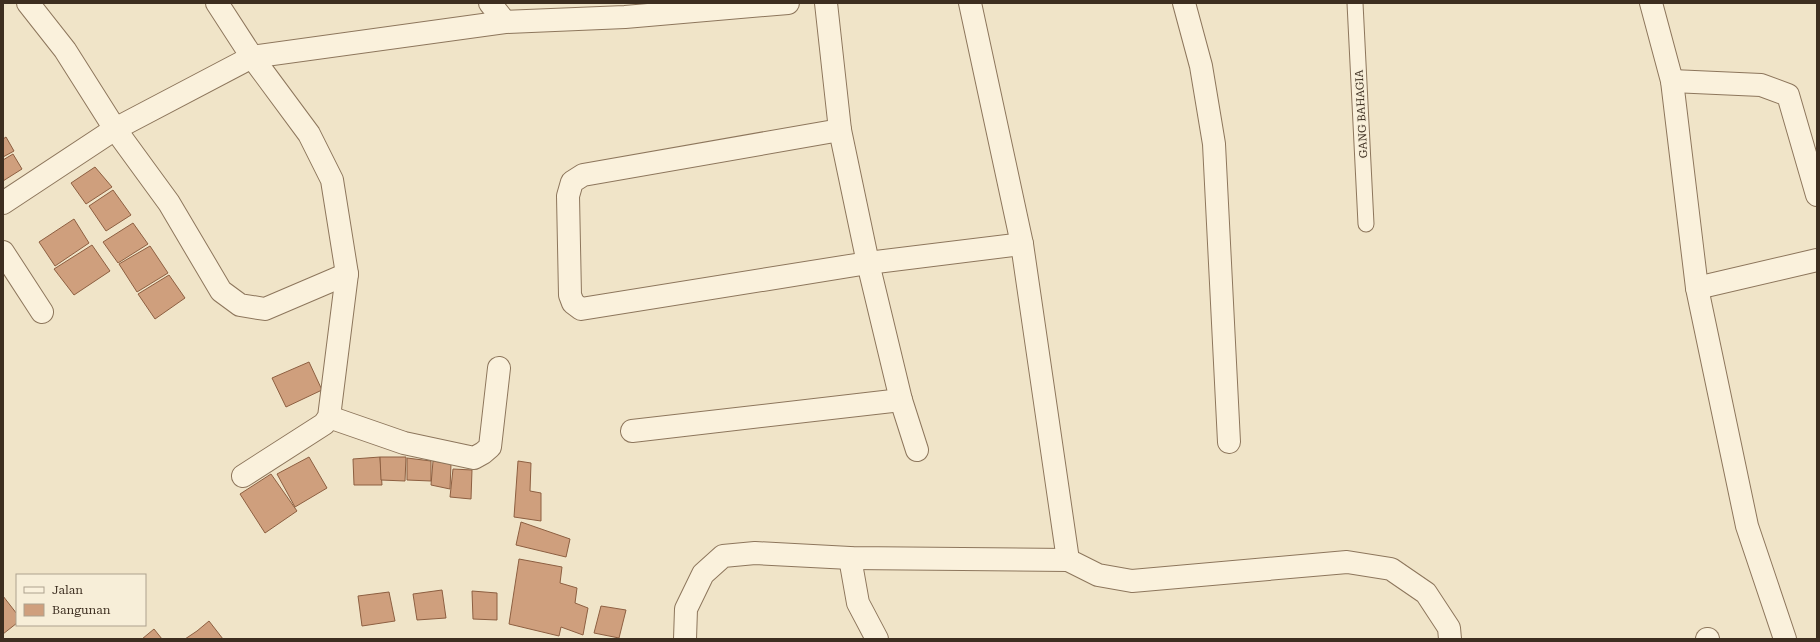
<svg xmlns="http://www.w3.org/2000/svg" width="1820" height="642" viewBox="0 0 1820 642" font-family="'Roboto Serif',serif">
<rect width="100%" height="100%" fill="#f0e4c8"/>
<g fill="#cf9f7d" stroke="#8d5f41">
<path d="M 6,137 L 14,151 L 3,157 L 3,139 Z"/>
<path d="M 13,154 L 22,169 L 3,181 L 3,160 Z"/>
<path d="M 95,167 L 112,187 L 86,204 L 71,183 Z"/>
<path d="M 113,190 L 131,215 L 106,231 L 89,206 Z"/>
<path d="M 74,219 L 89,243 L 55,266 L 39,242 Z"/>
<path d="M 133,223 L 148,244 L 118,263 L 103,242 Z"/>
<path d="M 92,245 L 110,271 L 74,295 L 54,269 Z"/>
<path d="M 150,246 L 168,273 L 137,292 L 119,264 Z"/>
<path d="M 169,275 L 185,298 L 155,319 L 138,294 Z"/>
<path d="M 309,362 L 322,390 L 286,407 L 272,378 Z"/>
<path d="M 309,457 L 327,488 L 295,507 L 277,474 Z"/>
<path d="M 380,457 L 382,485 L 354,485 L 353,459 Z"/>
<path d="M 380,457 L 406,457 L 405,481 L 381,480 Z"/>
<path d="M 407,458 L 431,461 L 431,481 L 407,480 Z"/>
<path d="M 433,461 L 451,464 L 450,489 L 431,485 Z"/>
<path d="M 518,461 L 531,463 L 530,491 L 541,493 L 541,521 L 514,517 Z"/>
<path d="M 453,469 L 472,470 L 471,499 L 450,497 Z"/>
<path d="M 271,474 L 297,511 L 265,533 L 240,494 Z"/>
<path d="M 521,522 L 570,539 L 566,557 L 516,545 Z"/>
<path d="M 519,559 L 562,567 L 560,583 L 577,588 L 575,603 L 588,608 L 583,635 L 561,627 L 559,636 L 509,624 Z"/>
<path d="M 442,590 L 446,618 L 417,620 L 413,594 Z"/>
<path d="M 472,591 L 497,593 L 497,620 L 473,619 Z"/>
<path d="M 389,592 L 395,621 L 362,626 L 358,596 Z"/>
<path d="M 3,596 L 17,614 L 17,623 L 3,634 Z"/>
<path d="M 601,606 L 626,610 L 619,638 L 594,633 Z"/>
<path d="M 209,621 L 223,639 L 185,639 L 197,631 Z"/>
<path d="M 154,629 L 162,639 L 142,639 Z"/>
</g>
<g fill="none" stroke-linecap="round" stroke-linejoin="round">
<defs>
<path id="lane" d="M 1355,3 L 1366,224"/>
<g id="street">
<path d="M 28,3 L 65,50 L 115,129 L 169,203 L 221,291 L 240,305 L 265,309 L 347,274"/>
<path d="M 217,3 L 252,57 L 309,134 L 332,180 L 347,274 L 329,417 L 324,424 L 243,476"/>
<path d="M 490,3 L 505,22"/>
<path d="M 826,3 L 840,130 L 868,263 L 901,400 L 917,450"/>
<path d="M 970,3 L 1022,244 L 1068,560 L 1098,575 L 1132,581 L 1347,562 L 1391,569 L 1426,593 L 1449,628 L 1450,639"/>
<path d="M 1184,3 L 1201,66 L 1214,144 L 1229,442"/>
<path d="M 1651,3 L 1672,81 L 1697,288 L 1747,526 L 1785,639"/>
<path d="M 1672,81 L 1761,85 L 1788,95 L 1817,195"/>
<path d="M 840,130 L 583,175 L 572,182 L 568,196 L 570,295 L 573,303 L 581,309 L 868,263 L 1022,244"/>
<path d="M 3,203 L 115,129 L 252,57 L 505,22 L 625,17 L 788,3"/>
<path d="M 3,252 L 42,312"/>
<path d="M 1697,288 L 1817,260"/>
<path d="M 329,417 L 404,443 L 474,458 L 483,453 L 490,447 L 499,368"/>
<path d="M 632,431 L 901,400"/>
<path d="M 850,558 L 858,603 L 877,639"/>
<path d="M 685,639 L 686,609 L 703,574 L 723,556 L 755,553 L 850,558 L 1068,560"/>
<path d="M 1707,639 L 1708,639"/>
</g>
</defs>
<use href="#lane" stroke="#8d765c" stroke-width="17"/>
<use href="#street" stroke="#8d765c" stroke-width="24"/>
<use href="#lane" stroke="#faf1dc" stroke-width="15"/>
<use href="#street" stroke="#faf1dc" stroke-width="22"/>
</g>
<g text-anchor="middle" stroke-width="3" stroke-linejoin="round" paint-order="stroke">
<g font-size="11" fill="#3d2e20" stroke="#f7eed8">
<text transform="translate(1361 114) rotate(-93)" y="4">GANG BAHAGIA</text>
</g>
</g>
<rect width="1820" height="642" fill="none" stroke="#3d2e20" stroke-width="8"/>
<rect x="16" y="574" width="130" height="52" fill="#f7eed8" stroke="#ada18e"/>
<rect x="24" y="587" width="20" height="6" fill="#faf1dc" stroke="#ada18e"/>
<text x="52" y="594" font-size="12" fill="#3d2e20">Jalan</text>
<rect x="24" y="604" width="20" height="12" fill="#cf9f7d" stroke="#ada18e"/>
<text x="52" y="614" font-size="12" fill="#3d2e20">Bangunan</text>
</svg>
